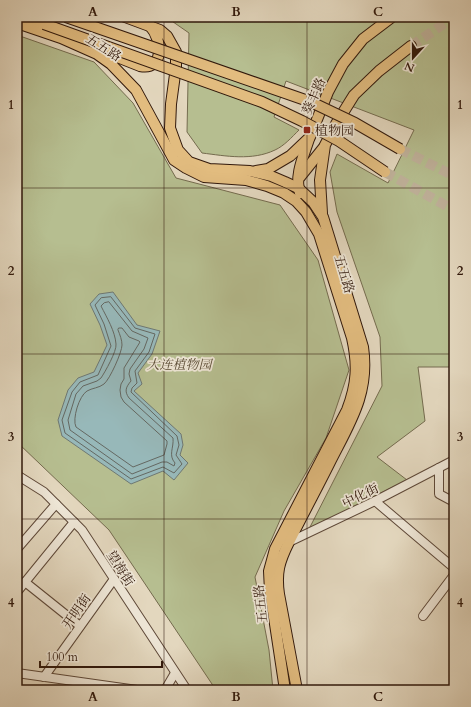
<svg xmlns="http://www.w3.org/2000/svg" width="471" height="707" viewBox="0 0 471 707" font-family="Cardo,'Noto Serif SC',serif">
<rect width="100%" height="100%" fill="#e3d7be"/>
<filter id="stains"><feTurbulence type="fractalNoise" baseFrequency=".005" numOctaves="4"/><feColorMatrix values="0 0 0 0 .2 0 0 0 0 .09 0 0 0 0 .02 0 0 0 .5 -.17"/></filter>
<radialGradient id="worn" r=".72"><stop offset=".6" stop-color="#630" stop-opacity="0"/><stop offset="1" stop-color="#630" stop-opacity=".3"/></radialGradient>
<g fill="#b6be90" stroke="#746b4e">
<path d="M 166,17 L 454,17 L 454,367 L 418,367 L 425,421 L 377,457 L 407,480 L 309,529 L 382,386 L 380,337 L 337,212 L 330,172 L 337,154 L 388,183 L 414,130 L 286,81 L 274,117 L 299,130 C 292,137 284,146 275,150 C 252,161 226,156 202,153 L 187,132 L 189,33 Z"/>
<path d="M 17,35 L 94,62 L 133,103 L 176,178 L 280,205 L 318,260 L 349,370 L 326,438 L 284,511 L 255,577 L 269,650 L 273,690 L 216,690 L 109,530 L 18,443 L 17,440 Z"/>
</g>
<path fill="#97b8b9" stroke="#6e7873" d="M 113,292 L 137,325 L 160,331 L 152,354 L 138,373 L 142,384 L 134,391 L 181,434 L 183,445 L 180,455 L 188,463 L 174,480 L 163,471 L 131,484 L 62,436 L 58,420 L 68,390 L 78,378 L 94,372 L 107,345 L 100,325 L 90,304 L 99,294 Z"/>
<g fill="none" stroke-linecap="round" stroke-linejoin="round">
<g stroke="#646862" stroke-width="1">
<path d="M 111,297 L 135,328 L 155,334 L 149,352 L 135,371 L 137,383 L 132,388 L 131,392 L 177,436 L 179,445 L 176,455 L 182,464 L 174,473 L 163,467 L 131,479 L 65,433 L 62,420 L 72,392 L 80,382 L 98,375 L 111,346 L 104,324 L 95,305 L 101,298 Z"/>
<path d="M 109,302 L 132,331 L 148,338 L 144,349 L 130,369 L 129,374 L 131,381 C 126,387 124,391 129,398 L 173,438 C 174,448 168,455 175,463 L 174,466 L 167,462 L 162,462 L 132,474 L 70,430 L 68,420 L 76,394 L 83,386 L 97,381 L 101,378 C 105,372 117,351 116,344 C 115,331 107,318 101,306 L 104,303 Z"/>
<path d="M 119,328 L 122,328 L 129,337 L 139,341 L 140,342 L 124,368 L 124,379 L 121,384 L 120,390 L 121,397 L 124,402 L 167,441 L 167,444 L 164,455 L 133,467 L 76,427 C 72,419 79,396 87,391 C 92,388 99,388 104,384 C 110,379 122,352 122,345 C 122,340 120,335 118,330 Z"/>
</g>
<g stroke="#bfb19a" stroke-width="10" stroke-dasharray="10 5" stroke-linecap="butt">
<path d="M 411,46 L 454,17"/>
<path d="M 400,149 L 454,176"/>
<path d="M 385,172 L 454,210"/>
</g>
<defs>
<g id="minor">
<path d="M 439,468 L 439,494 L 454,502"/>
<path d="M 17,475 L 44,492 L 82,530 L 187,690"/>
<path d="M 375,501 L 454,568"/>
<path d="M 287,543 L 375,501 L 454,460"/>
<path d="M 17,549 L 56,504"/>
<path d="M 25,582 L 80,626"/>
<path d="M 17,592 L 74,522"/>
<path d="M 423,616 L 454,575"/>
<path d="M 17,673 L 137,690"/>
<path d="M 44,677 L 114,579"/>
<path d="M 165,690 L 175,673"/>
</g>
<g id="major">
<path d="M 27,17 L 44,24"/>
<path d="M 125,17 L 160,30 L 167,36 L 176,52 L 176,67 L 171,104 L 170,128 L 178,150 L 189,162 L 209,169 L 250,171 L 271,176 L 285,182 L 298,188 L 313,202 L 323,217 L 363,347 C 370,394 349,424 329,464 C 316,490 302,516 289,542 C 279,562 276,573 279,594 L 297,690"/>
<path d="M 17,23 L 61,38 L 97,54 L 111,64 L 136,90 L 174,160 L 186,168 L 204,177 L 246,180 L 267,186 L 284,193 L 296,201 L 306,212 L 319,234 L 352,338 C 358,365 357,384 347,410 L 275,549 L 269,571 L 270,591 L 285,690"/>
<path d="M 92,47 L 140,66 C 165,71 162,39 150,26"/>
<path d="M 256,171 L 268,169 L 290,156 L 310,137 L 328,92 L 343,64 L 363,39 L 392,17"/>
<path d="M 300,177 L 324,147"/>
<path d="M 300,193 C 294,176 304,155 309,139"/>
<path d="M 322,213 L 320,180 L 325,145 L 336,124 L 354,95 L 379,71 L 411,46"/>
</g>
</defs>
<use href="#minor" stroke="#5e4838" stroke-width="10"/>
<use href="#major" stroke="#31180b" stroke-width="12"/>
<use href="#minor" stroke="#ede5d5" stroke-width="8"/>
<use href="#major" stroke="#e2bc7f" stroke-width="10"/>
<defs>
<g id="major-bridge">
<path d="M 66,17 L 311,102 L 355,123 L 400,149"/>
<path d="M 44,24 L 262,102 L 302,121 L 339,141 L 385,172"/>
</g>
</defs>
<use href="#major-bridge" stroke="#31180b" stroke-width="12" stroke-linecap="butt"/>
<use href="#major-bridge" stroke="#e2bc7f" stroke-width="10"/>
</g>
<path fill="none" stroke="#31180b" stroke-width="1" stroke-opacity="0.55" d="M 164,17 L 164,690M 307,17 L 307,690M 17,188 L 454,188M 17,354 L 454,354M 17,519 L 454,519"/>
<rect fill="#8f2418" stroke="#ede5d5" stroke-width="1.5" x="303" y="126" width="8" height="8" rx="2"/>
<g text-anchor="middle" stroke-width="3.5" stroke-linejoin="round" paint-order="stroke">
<g font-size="13" fill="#31180b" stroke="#ede5d5">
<text transform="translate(104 47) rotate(32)" y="5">五五路</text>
<text transform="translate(313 96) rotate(-66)" y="5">葵丰路</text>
<text transform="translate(345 274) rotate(73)" y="5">五五路</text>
<text transform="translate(360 495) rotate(-26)" y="5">中化街</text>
<text transform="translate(121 568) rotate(57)" y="5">望海街</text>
<text transform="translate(260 604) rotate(-97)" y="5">五五路</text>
<text transform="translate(76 611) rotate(-55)" y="5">开明街</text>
</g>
<g font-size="13" fill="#31180b" stroke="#ede5d5" text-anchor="start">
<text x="315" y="135">植物园</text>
</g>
<g font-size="13" font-style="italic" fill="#594a33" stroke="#ede5d5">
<text x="179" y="369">大连植物园</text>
</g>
</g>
<rect width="471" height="707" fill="none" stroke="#e3d7be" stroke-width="44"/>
<g transform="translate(413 58) rotate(201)" stroke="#ede5d5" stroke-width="3" paint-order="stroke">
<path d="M0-3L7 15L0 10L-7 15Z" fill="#31180b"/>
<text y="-6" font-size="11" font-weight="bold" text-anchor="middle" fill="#31180b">N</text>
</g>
<path d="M40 661v6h122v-6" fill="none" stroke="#31180b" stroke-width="2"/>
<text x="46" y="661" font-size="12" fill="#31180b" stroke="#ede5d5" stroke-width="3" paint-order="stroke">100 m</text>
<rect x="22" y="22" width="427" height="663" fill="none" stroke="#31180b" stroke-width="1.5"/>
<g font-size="13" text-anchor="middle" font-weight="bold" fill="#31180b">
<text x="93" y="16">A</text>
<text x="236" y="16">B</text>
<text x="378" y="16">C</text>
<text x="11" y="109">1</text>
<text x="460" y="109">1</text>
<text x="11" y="275">2</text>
<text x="460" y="275">2</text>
<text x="11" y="441">3</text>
<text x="460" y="441">3</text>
<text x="11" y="607">4</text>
<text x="460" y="607">4</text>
<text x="93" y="701">A</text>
<text x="236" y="701">B</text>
<text x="378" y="701">C</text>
</g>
<rect width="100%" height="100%" filter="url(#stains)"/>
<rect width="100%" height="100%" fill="url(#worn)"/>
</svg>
